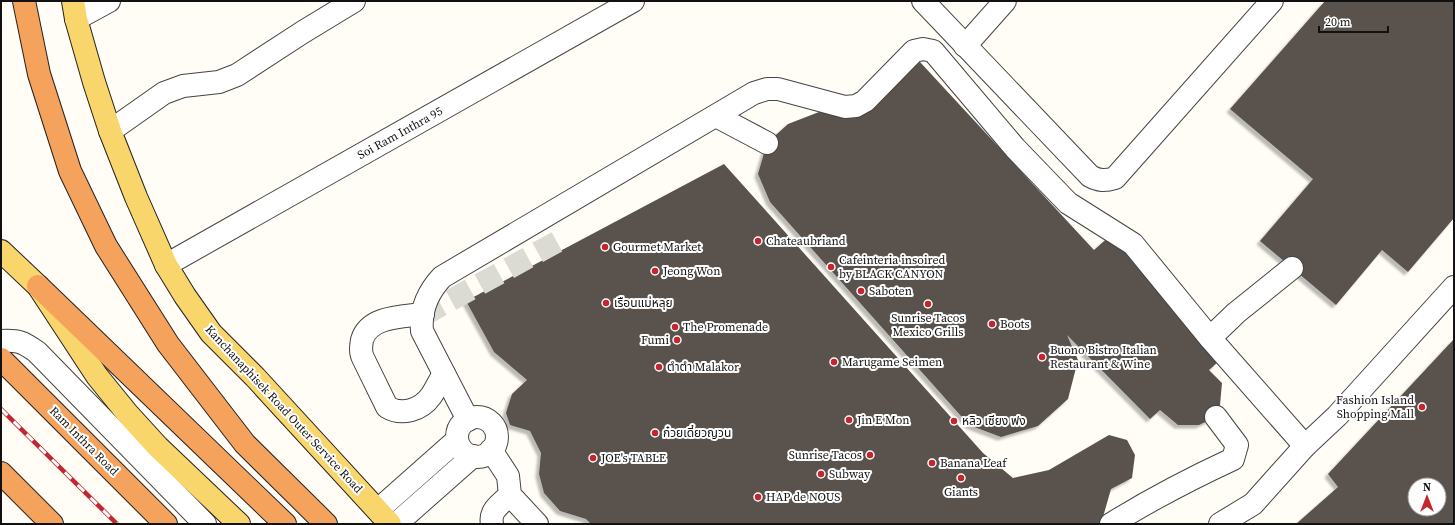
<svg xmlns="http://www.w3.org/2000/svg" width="1455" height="525" viewBox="0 0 1455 525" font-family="'Source Serif 4','Noto Sans Thai',serif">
<defs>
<filter id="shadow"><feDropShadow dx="-3.5" dy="3.5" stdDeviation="1" flood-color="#0004"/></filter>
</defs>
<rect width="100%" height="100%" fill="#fffdf5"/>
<g fill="#5a524d" fill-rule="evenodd" filter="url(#shadow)">
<path d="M 1325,1 L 1454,1 L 1454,218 L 1408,272 L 1382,250 L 1336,305 L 1260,241 L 1313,179 L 1230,109 Z"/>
<path d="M 920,62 L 1094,250 L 1111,235 L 1218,362 L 1209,370 L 1222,383 L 1220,405 L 1216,417 L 1199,425 L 1178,425 L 1160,410 L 1150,419 L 1067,335 L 1078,360 L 1068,399 L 1038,426 L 1001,437 L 969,425 L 770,202 L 758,174 L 767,143 L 788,124 L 819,112 L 858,115 Z"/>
<path d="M 724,164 L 983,453 L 1013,478 L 1049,470 L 1109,435 L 1127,440 L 1135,455 L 1132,478 L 1111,489 L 1101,524 L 591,524 L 586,519 L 560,511 L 544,493 L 539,474 L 541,453 L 530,431 L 510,425 L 506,413 L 512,394 L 527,380 L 494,352 L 466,301 Z"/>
<path d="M 1454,339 L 1454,524 L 1296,524 L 1338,487 L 1328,474 ZM 1415,485 L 1439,485 L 1439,509 L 1415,509 Z"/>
</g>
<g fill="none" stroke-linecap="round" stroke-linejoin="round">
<path stroke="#dbdad3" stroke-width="22" stroke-dasharray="22 11" stroke-linecap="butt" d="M 422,316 L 562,239"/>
<defs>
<g id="minor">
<path d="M 923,1 L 1090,176 C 1099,181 1105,181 1115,178 L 1272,1"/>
<path d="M 76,19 L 109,1"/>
<path d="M 965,46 L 1005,1"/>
<path d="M 716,116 L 767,143"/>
<path d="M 110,131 L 164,93 L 183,86 L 219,82 L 237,75 L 303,32 L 354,1"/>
<path d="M 166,265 L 633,1"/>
<path d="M 423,314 C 402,317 369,316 362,340 C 361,346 360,352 363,358 L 387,407 C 402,416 421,410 431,396 C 436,389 439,381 444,374"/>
<path d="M 1210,338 L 1236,313 L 1292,268"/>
<path d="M 1,341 C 19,340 23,342 37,352 L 205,524"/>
<circle cx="477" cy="437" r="20"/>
<path d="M 468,420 L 422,331 C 420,310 428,292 442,277 L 754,93 L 767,89 L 778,89 L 845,107 L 856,106 L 865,101 L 914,51 L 923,49 L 933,51 L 1015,148 L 1068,203 L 1133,244 L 1210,338 L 1305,446"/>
<path d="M 491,450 L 508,476 L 510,495 L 537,524"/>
<path d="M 378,510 L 457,440"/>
<path d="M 396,524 L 473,456"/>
<path d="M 492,524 C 489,510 501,504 510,495"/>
<path d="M 1111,524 C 1150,500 1192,478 1233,459 L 1237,445 L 1216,417"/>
<path d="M 1220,524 L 1253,504 L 1305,446 L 1337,416 L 1454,287"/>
</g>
<g id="major">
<path d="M 73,1 L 76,19 L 94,82 L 110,131 L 136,197 L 166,265 L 185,296 L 211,333 L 255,377 L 390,524"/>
<path d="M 1,251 L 38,286 L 97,376 L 127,413 L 158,447 L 239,524"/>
</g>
<g id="highway">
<path d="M 24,1 L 39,74 L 70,171 L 106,246 L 168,344 L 245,444 L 326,524"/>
<path d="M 38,286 L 285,524"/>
<path d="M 1,359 L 166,524"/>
<path d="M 1,473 L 52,524"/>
</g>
</defs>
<use href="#minor" stroke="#444" stroke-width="24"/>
<use href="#major" stroke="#222" stroke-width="24"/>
<use href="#highway" stroke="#222" stroke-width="24"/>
<use href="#minor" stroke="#fff" stroke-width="22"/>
<use href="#major" stroke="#f9d66b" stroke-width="22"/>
<use href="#highway" stroke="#f5a25d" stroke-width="22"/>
<defs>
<path id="rail" d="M 1,409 L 117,524"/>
</defs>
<use href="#rail" stroke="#c4262e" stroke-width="4.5"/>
<use href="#rail" stroke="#fff" stroke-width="3" stroke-dasharray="9" stroke-linecap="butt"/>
</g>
<g fill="#c4262e" stroke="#fff" stroke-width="1.5">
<circle cx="758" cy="241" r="4"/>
<circle cx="605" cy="247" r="4"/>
<circle cx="831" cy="267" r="4"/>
<circle cx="655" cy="271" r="4"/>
<circle cx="861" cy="291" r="4"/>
<circle cx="606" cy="303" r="4"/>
<circle cx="928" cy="304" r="4"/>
<circle cx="992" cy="324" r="4"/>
<circle cx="675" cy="327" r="4"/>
<circle cx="677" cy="340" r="4"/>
<circle cx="1042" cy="357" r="4"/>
<circle cx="834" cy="362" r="4"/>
<circle cx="659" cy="367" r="4"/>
<circle cx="1422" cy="407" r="4"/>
<circle cx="849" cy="420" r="4"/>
<circle cx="954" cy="421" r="4"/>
<circle cx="655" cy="433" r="4"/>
<circle cx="870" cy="455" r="4"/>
<circle cx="593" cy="458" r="4"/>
<circle cx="932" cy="463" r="4"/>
<circle cx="821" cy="474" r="4"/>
<circle cx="961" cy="478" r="4"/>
<circle cx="758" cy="497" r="4"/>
</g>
<g text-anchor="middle" stroke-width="4" stroke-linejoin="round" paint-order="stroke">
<g font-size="12" fill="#111" stroke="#fff">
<text transform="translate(400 133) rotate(-29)" y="4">Soi Ram Inthra 95</text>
<text transform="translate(284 409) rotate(47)" y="4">Kanchanaphisek Road Outer Service Road</text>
<text transform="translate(84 441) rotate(45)" y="4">Ram Inthra Road</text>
</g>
<g font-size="12" fill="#111" stroke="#fff" text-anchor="start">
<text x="766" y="245">Chateaubriand</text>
<text x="613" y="251">Gourmet Market</text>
<text x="839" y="264">Cafeinteria insoired<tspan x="839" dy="14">by BLACK CANYON</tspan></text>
<text x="663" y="275">Jeong Won</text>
<text x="869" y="295">Saboten</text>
<text x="614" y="307">เรือนแม่หลุย</text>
<text x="928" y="322" text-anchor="middle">Sunrise Tacos<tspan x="928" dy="14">Mexico Grills</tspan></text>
<text x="1000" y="328">Boots</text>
<text x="683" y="331">The Promenade</text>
<text x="669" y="344" text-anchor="end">Fumi</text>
<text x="1050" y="354">Buono Bistro Italian<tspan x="1050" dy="14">Restaurant &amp; Wine</tspan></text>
<text x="842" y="366">Marugame Seimen</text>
<text x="667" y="371">ตำตำ Malakor</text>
<text x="1414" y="404" text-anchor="end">Fashion Island<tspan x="1414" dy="14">Shopping Mall</tspan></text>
<text x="857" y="424">Jin E Mon</text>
<text x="962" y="425">หลิว เซียง ฟง</text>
<text x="663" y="437">ก๋วยเดี๋ยวญวน</text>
<text x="862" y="459" text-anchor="end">Sunrise Tacos</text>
<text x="601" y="462">JOE's TABLE</text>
<text x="940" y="467">Banana Leaf</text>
<text x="829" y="478">Subway</text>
<text x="961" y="496" text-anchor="middle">Giants</text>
<text x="766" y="501">HAP de NOUS</text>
</g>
</g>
<rect width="1455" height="525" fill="none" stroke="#111111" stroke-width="4"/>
<g transform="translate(1427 497)"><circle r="19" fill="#ffffff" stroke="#a0a0a0"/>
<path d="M0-3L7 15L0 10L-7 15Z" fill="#c4262e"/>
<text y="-6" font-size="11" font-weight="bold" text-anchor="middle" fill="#111111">N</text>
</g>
<path d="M1319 26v6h69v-6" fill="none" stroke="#111111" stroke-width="2"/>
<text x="1325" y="26" font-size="12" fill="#111111" stroke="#ffffff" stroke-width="3" paint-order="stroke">20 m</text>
</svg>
